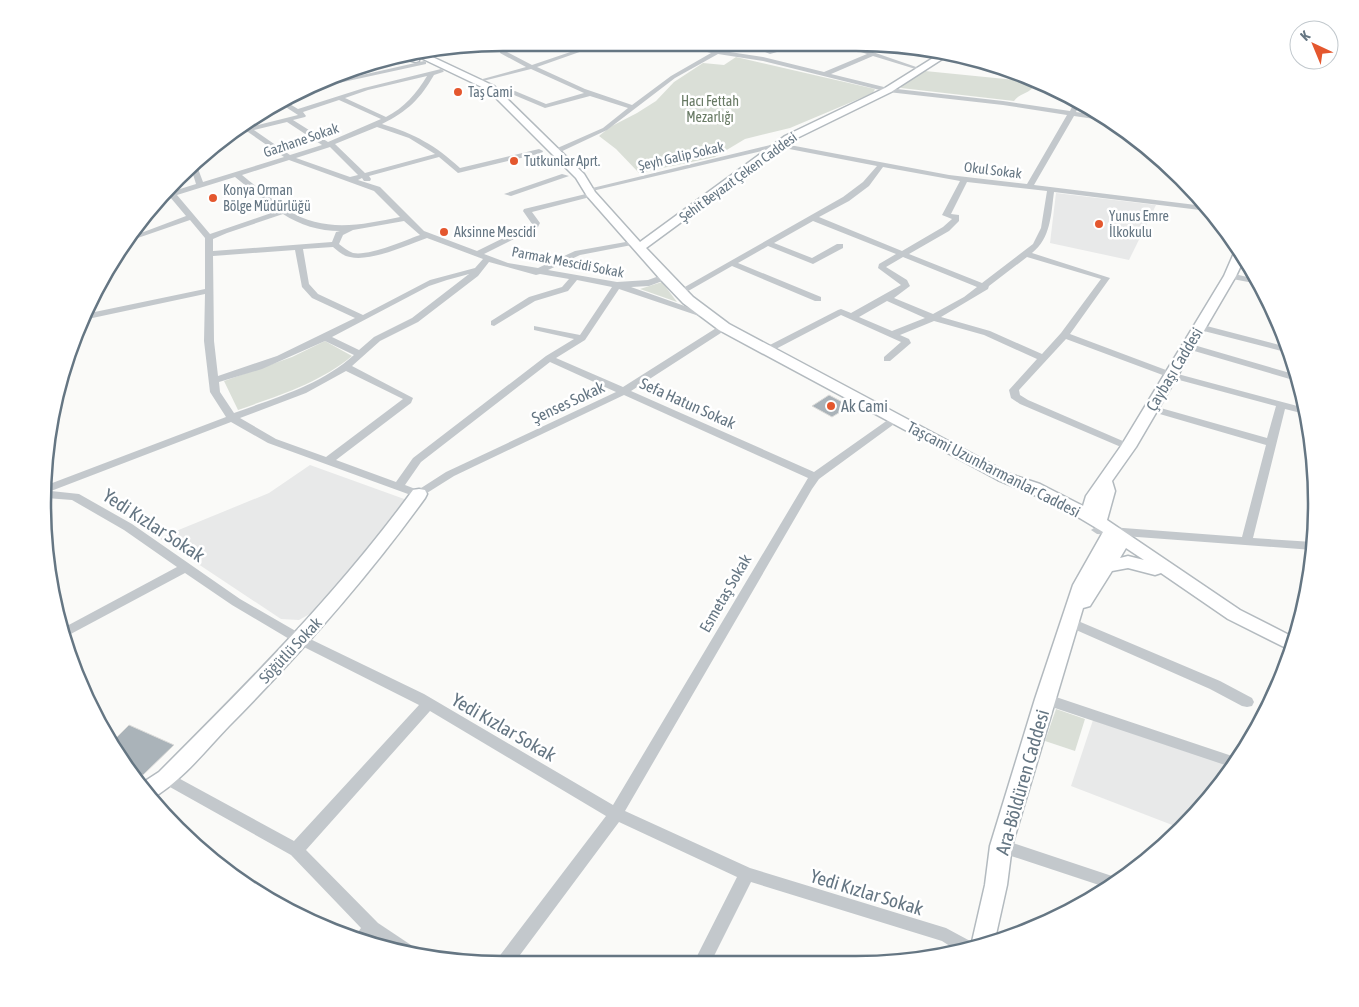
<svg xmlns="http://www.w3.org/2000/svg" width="1359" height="1007" viewBox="0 0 1359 1007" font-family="'Asap Condensed',sans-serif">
<rect width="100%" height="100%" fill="#fafaf8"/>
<g fill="#e8e9e9">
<path d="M 1056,193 L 1156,205 L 1129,260 L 1050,243 Z"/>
<path d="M 310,465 L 407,500 L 315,611 L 299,620 L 281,619 L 159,538 L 269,493 Z"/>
<path d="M 1093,720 L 1232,765 L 1202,808 L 1180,828 L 1071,786 Z"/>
</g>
<g fill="#dadfd7">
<path d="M 736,57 L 875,89 L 873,93 L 790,128 L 745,139 L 715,157 L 639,173 L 616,149 L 599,136 L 610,127 L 637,113 L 656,101 L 674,82 L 703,63 L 724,65 Z"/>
<path d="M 925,71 L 1026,81 L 1035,85 C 1029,94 1020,93 1014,101 L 901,88 L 903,82 Z"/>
<path d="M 662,282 L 677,302 L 640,289 Z"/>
<path d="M 325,341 L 352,356 C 320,383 277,396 238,410 L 224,381 L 292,357 Z"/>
<path d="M 1056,709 L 1085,719 L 1075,751 L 1045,741 Z"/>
</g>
<g fill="#aab3b9" stroke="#dcdcda">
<path d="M 829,395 L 850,406 L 832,417 L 812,406 Z"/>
<path d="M 129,725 L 174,745 L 143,775 L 129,769 L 113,741 Z"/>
</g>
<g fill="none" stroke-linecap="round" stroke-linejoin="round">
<defs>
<g id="secondary">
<path d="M 424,53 L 494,86 L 584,174 L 595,192 L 640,242 L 785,136 L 885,88 L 941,53 L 950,54 L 891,92 L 793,140 L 646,248 L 693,297 L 729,324 L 1010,474 L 1040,484 L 1083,506 L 1086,496 L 1121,446 L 1224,276 L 1234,253 L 1238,250 L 1244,259 L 1236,276 L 1136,447 L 1112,481 L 1115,491 L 1107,520 L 1240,610 L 1295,638 L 1292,651 L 1228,619 L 1161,573 L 1155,575 L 1128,568 L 1112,571 L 1090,606 L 1083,608 L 1012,846 L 1007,885 L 995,939 L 971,946 L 985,885 L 990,846 L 1035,699 L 1073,585 L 1103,532 L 1058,505 L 998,480 L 719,330 L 683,303 L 661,280 L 587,196 L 576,178 L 488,90 L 419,57 L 419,61 L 416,62 L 396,57 L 409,55 L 418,57 L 415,54 ZM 1126,548 L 1144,560 L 1128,556 L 1120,558 Z"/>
<path d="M 419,489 L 425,490 L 427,494 L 425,498 C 366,580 300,654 229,726 C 205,751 182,781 151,799 L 139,785 L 159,772 C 249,682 338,593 413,490 Z"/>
</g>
</defs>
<use href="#secondary" stroke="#b3babf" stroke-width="3"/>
<g fill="#c3c8cc" fill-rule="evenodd">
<path d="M 503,43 L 509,43 L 505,51 L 532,65 L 597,43 L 605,43 L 537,67 L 585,89 L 632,105 L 671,76 L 711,53 L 673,43 L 683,43 L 716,50 L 728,43 L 736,43 L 723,51 L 763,57 L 824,72 L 867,54 L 833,43 C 843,43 854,48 861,48 C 869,48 876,43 885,43 L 867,50 L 922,69 L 922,71 L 873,56 L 831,74 L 888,88 L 1003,101 L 1070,111 L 1074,103 L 1079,106 L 1076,112 L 1102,116 L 1111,120 L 1108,121 L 1074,116 L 1034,185 L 1204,206 L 1208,211 L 1054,192 C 1051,214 1051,238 1032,253 L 1110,278 L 1070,334 L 1174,373 L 1305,408 L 1305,414 L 1285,409 L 1253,538 L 1313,542 L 1313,550 L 1097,534 L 1091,530 L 1097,526 L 1242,537 L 1266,445 L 1146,410 L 1145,408 L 1150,405 L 1267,438 L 1276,406 L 1168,377 L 1066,339 L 1019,390 L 1020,395 L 1028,400 L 1132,445 L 1133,447 L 1128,450 L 1020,404 L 1011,398 L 1009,390 L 1037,359 L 984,335 L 934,321 L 900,335 L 909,339 L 911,343 L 890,361 L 884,361 L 884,357 L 901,342 L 841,315 L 770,352 L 764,352 L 764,348 L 838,310 L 841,309 L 851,313 L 901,285 L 878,268 L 879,264 L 896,254 L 813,221 L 774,243 L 812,258 L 837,244 L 843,244 L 843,248 L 813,264 L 768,246 L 738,263 L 821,297 L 821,301 L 815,301 L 732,266 L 683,294 L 680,295 L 676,292 L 843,197 L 863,182 L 877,166 L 779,147 L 588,192 L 584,190 L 779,143 L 949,175 L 1027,184 L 1067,115 L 1003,105 L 888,92 L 763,61 L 718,54 L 675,78 L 607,130 L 556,154 L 552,152 L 553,150 L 603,128 L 628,108 L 590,96 L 545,108 L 514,95 L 496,96 L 496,94 L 515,91 L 546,104 L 584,93 L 531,69 L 479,82 L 479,80 L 526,67 L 500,53 ZM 883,167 L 960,181 L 942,215 L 952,219 L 943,227 L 902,251 L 819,217 L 849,201 L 869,186 ZM 967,182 L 1047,191 L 1041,228 L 1033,244 L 982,283 L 909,254 L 949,231 L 959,221 L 959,215 L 951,214 ZM 903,257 L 977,287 L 964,297 L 933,314 L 894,298 L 910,286 L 907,280 L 886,267 ZM 1027,257 L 1101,279 L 1061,333 L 1042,354 L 990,331 L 941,317 L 988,289 L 989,286 ZM 887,301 L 925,318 L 892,331 L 859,317 Z"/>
<path d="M 610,43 C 619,43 626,47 634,47 C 643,47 650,43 659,43 L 634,51 Z"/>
<path d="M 743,43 C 753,43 762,50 771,50 C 783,50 795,43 808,43 L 770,54 Z"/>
<path d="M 894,45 L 908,49 L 903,50 Z"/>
<path d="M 424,61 L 426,62 L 426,64 L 334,84 L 331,82 Z"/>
<path d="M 441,69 L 444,71 L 443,72 L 434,75 C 420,99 408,111 382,124 C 415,134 435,145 460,168 L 539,149 L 543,151 L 542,153 L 458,173 L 439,157 L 369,176 L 371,179 L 370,181 L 364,181 L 362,178 L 358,180 L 380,187 L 424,231 L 477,251 L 532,224 L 523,211 L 524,209 L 594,192 L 594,196 L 532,212 L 540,223 L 538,227 L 484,254 L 508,263 L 538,268 L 575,251 L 637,240 L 637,244 L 580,255 L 548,270 L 617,282 L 648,280 L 662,275 L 668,275 L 668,279 L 649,286 L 631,287 L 710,315 L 708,317 L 702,317 L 619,289 L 585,340 L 556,358 L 623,387 L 721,325 L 727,325 L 727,329 L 631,391 L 814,472 L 892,417 L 900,417 L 901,419 L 819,479 L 812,489 L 625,811 L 750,868 L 946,928 L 972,942 L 973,945 L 956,950 L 942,941 L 751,882 L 711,962 L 694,962 L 737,877 L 619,822 L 514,963 L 496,963 L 498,958 L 606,816 L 430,711 L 306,850 L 378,923 L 411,945 L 413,950 L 413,951 L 385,946 L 373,938 L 369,943 L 353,939 L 361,928 L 291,855 L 161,782 L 159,778 L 161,774 L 166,772 L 171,774 L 294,841 L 419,705 L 296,643 L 232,605 L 185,573 L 67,636 L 65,627 L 177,567 L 124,530 L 72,500 L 46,498 L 47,485 L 226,417 L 210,392 L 204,341 L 205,294 L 83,320 L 85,314 L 205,289 L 205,238 L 190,220 L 129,241 L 133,236 L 186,216 L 170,197 L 157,200 L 164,194 L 196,184 L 192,171 L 197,166 L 203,182 L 284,157 L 248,132 L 237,134 L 247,125 L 250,127 L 298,115 L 278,102 L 283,100 L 298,109 L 364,88 ZM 427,76 C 417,93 404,108 386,117 L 345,98 L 368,90 ZM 339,100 L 381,119 L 328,142 L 293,120 L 305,117 L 306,116 L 303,112 ZM 287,122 L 322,145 L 290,155 L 254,130 ZM 377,127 L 409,138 L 435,154 L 365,173 L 335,144 ZM 330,147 L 358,175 L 350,177 L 296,158 ZM 289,160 L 374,191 L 400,217 C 362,225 323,233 288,210 C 272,200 257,187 242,175 ZM 235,177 L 277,211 L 210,234 L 177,195 ZM 283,214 C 300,225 319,231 340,231 L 336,232 L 332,242 L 213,251 L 213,239 L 227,233 ZM 404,221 L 420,235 C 403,241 370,256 353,253 C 348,251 343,247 339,244 L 343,235 L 353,230 ZM 427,238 L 483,259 L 475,268 L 430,280 L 363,315 L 318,294 L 309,284 L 303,249 L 333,247 C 338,251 343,256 350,257 C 371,262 407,245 427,238 ZM 295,250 L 302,287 L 312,298 L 355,318 L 277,356 L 218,376 L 214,341 L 213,256 ZM 489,262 L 536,275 L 540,274 L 569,279 L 562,287 L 529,297 L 491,321 L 491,325 L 494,326 L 535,301 L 568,291 L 577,280 L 612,287 L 580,335 L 534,326 L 534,330 L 574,339 L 546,356 L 413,458 L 396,482 L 336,460 L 411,403 L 413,398 L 352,366 L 380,341 L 418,322 L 478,276 ZM 469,274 L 412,318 L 374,337 L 359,350 L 332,337 L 429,286 L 447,280 ZM 325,341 L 354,355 C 321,385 275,398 234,413 L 220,392 L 219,382 L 262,369 ZM 550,362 L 616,392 L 446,472 L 418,490 L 405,485 L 421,462 ZM 346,371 L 403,399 L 326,457 L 276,439 L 240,418 L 306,393 ZM 624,395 L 808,478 L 613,805 L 424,694 L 306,637 L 240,599 L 132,524 L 79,494 L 51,491 L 231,422 L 268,443 L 419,498 L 454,476 Z"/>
<path d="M 562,174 L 569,176 L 511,196 L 504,194 Z"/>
<path d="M 1230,273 L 1256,279 L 1259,284 L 1227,278 L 1227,274 Z"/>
<path d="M 1199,324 L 1287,347 L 1289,353 L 1196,329 L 1194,327 Z"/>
<path d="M 1187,343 L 1297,375 L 1300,382 L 1184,348 L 1184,344 Z"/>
<path d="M 1071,618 L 1220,681 L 1252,698 L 1254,702 L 1252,706 L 1247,707 L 1242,706 L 1210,689 L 1067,626 L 1065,623 L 1067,620 Z"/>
<path d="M 1045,694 L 1050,695 L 1238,758 L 1231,767 L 1040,703 L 1038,699 L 1040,695 Z"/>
<path d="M 1001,839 L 1112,876 L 1118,880 L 1105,887 L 996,851 L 993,846 L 996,841 Z"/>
</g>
<use href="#secondary" fill="#fff" fill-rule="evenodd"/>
</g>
<g fill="#e4572e" stroke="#fff" stroke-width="2">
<circle cx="458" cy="92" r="5"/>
<circle cx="514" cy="161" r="5"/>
<circle cx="213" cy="198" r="5"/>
<circle cx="1099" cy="224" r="5"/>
<circle cx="444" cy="232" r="5"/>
<circle cx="831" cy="406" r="5"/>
</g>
<g text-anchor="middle" stroke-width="5" stroke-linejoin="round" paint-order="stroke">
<g font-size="14" fill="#657683" stroke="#fff" text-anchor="start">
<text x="468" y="97">Taş Cami</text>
<text x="524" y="166">Tutkunlar Aprt.</text>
<text x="223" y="195">Konya Orman<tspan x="223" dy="16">Bölge Müdürlüğü</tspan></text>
<text x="1109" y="221">Yunus Emre<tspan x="1109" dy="16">İlkokulu</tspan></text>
<text x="454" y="237">Aksinne Mescidi</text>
</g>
<g font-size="14" fill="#687a64" stroke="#fff">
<text x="710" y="106">Hacı Fettah<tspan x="710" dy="16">Mezarlığı</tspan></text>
</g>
<g font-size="14" fill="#657683" stroke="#fff">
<text transform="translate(301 140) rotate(-19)" y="5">Gazhane Sokak</text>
<text transform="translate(681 156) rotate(-13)" y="5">Şeyh Galip Sokak</text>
<text transform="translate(993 170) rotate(7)" y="5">Okul Sokak</text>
<text transform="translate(738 177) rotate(-36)" y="5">Şehit Beyazıt Çeken Caddesi</text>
<text transform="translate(568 262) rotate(11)" y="5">Parmak Mescidi Sokak</text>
</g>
<g font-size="16" fill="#657683" stroke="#fff">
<text transform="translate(1174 369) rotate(-59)" y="6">Çaybaşı Caddesi</text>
<text transform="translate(568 402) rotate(-25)" y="6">Şenses Sokak</text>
<text transform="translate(688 403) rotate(24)" y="6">Sefa Hatun Sokak</text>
<text transform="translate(994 469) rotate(27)" y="6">Taşcami Uzunharmanlar Caddesi</text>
<text transform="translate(725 593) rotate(-60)" y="6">Esmetaş Sokak</text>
<text transform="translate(290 650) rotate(-47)" y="6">Söğütlü Sokak</text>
</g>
<g font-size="16" fill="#657683" stroke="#fff" text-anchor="start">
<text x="841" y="412">Ak Cami</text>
</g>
<g font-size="19" fill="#657683" stroke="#fff">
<text transform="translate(154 525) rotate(33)" y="7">Yedi Kızlar Sokak</text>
<text transform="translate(504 727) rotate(30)" y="7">Yedi Kızlar Sokak</text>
<text transform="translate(1022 782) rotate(-74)" y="7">Ara-Böldüren Caddesi</text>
<text transform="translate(867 892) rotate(17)" y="7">Yedi Kızlar Sokak</text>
</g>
</g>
<path d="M0 0H1359V1007H0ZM503 51H856A452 452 0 0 1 1308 503V504A452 452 0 0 1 856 956H503A452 452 0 0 1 51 504V503A452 452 0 0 1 503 51Z" fill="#fff" fill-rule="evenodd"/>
<path fill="none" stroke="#657683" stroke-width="2.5" d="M503 51H856A452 452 0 0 1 1308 503V504A452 452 0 0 1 856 956H503A452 452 0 0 1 51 504V503A452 452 0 0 1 503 51Z"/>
<g transform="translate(1314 45) rotate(316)"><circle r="24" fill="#ffffff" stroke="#c1c8cd"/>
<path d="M0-4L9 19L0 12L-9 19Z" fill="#e4572e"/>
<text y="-8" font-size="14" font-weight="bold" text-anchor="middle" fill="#657683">K</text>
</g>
</svg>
